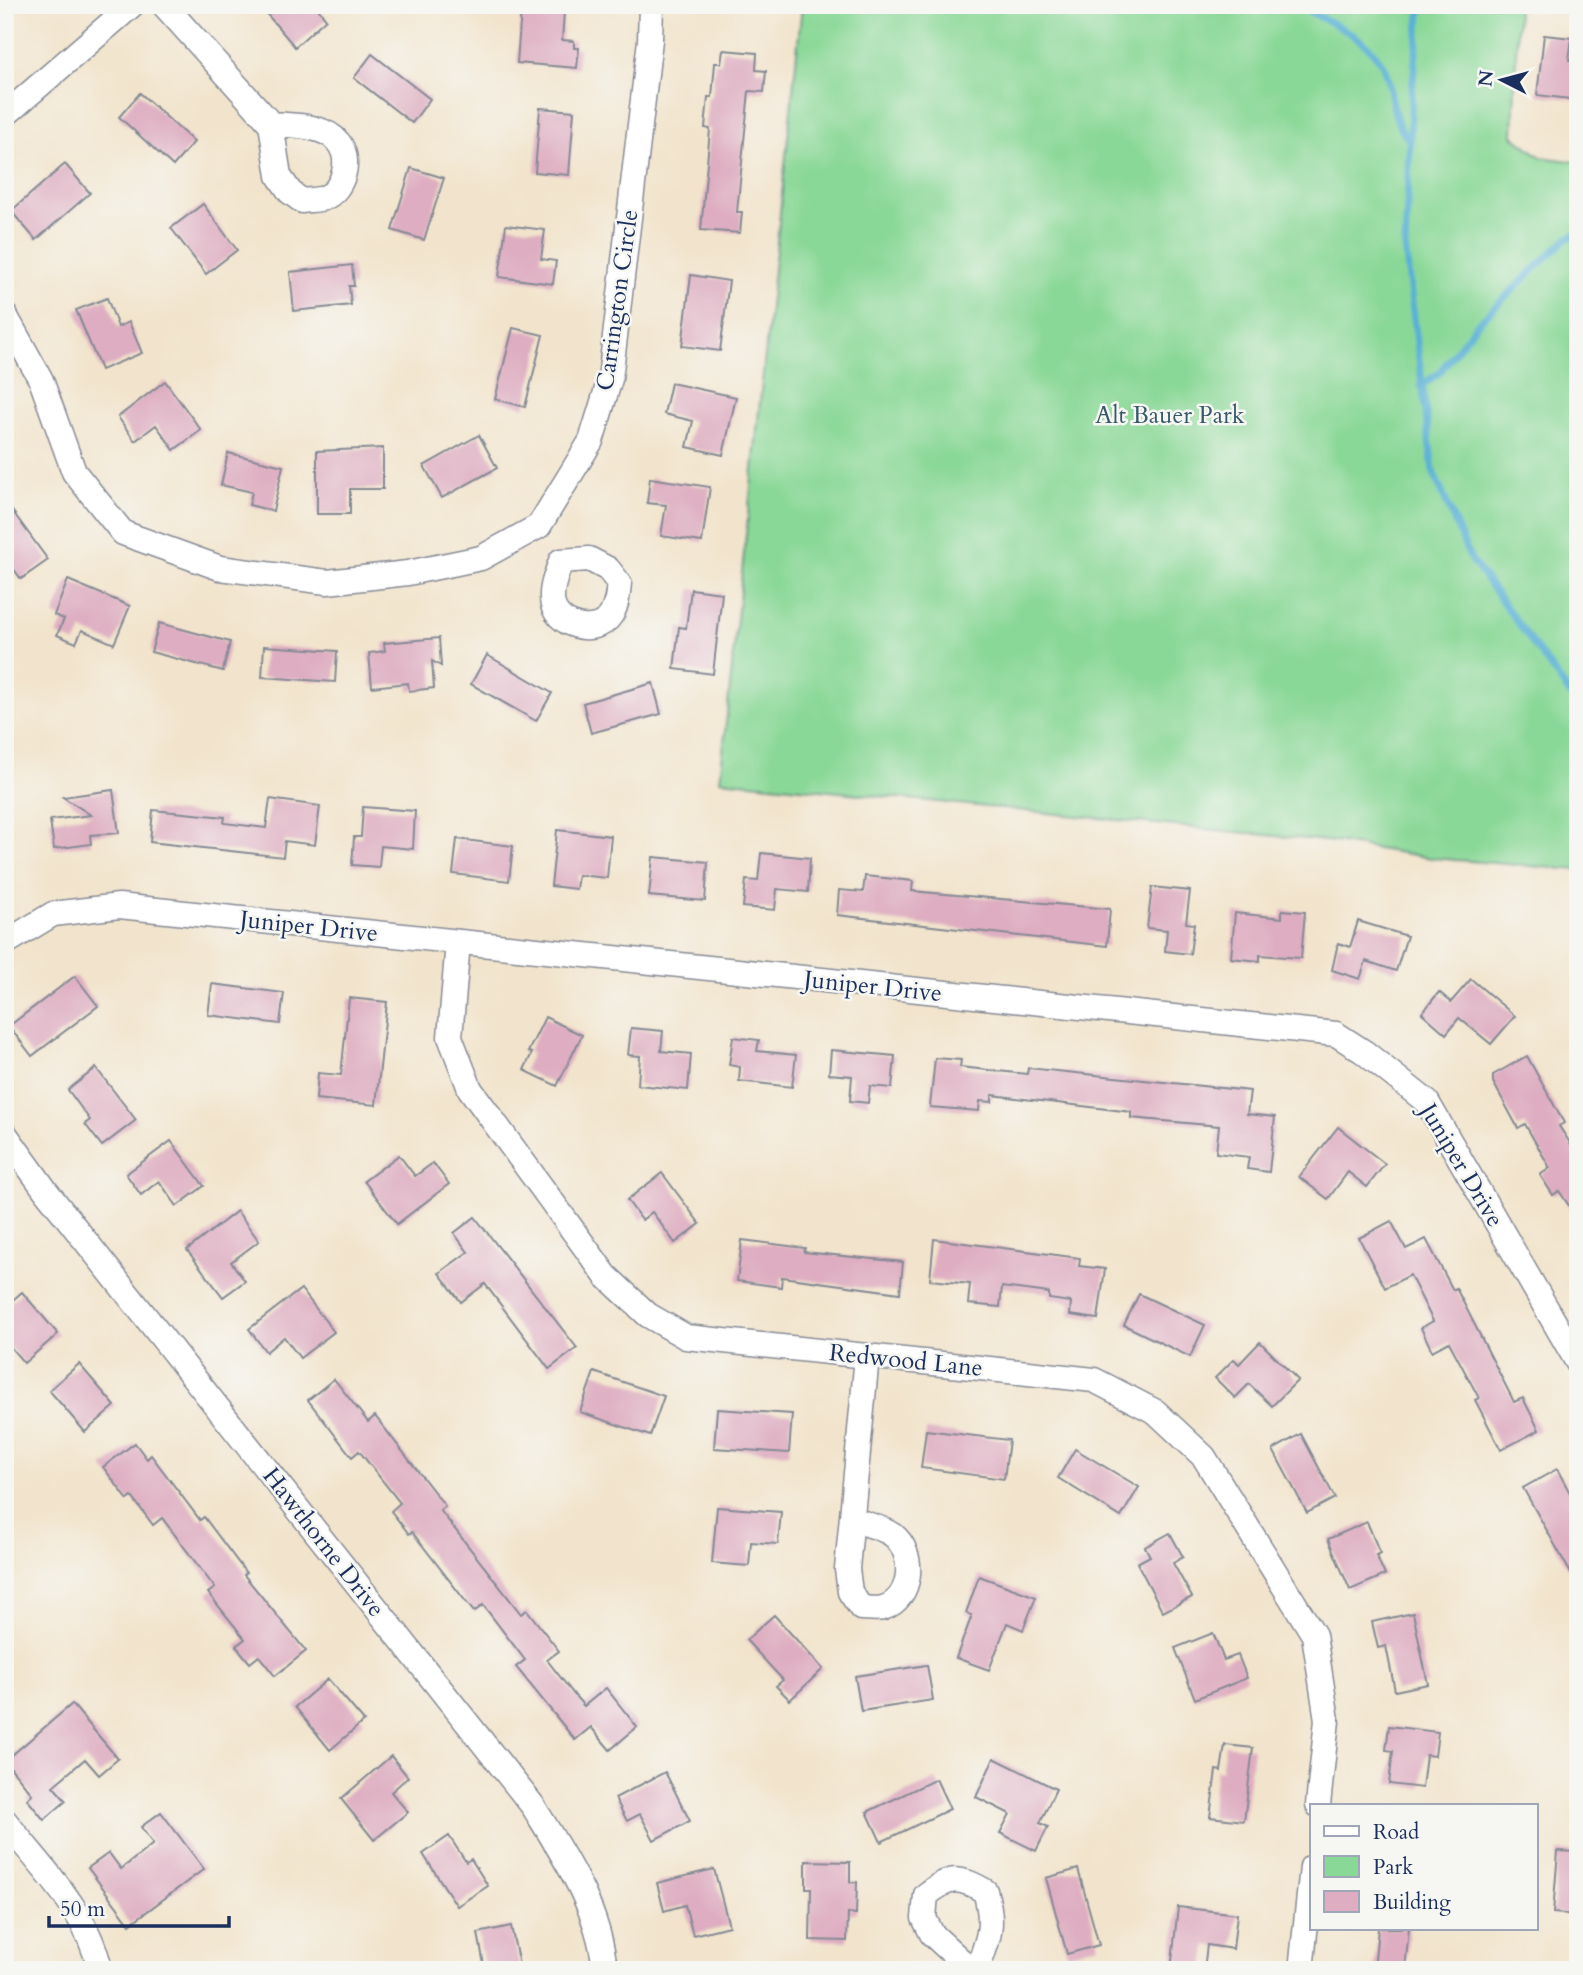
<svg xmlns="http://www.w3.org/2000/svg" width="1583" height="1975" viewBox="0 0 1583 1975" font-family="Cardo,serif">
<rect width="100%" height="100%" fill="#f6f6f2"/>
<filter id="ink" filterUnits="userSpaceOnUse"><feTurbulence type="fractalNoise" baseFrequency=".0143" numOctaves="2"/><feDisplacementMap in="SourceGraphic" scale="14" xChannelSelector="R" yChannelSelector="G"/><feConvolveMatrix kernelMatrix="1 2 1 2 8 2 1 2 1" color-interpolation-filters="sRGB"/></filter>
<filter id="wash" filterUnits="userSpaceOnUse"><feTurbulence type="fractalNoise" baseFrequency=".00686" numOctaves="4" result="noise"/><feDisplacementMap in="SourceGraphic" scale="28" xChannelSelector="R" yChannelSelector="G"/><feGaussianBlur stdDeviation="1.57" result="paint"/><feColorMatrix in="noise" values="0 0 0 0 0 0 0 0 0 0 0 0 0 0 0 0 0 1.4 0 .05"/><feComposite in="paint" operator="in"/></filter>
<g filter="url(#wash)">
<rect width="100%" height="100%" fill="#f2e4cc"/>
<path fill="#8ad897" stroke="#52847a" stroke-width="2" d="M 802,5 L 1518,5 L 1513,136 L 1541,157 L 1578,162 L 1578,870 L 1432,858 L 1335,842 L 720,780 Z"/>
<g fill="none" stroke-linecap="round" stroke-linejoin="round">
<g stroke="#58b0d5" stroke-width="7">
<path d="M 1296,5 C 1329,22 1379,40 1388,79 C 1393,102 1393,122 1409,140"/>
<path d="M 1421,5 L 1412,90 L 1405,247 L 1433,471 L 1470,558 L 1578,705"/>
<path d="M 1421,386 L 1439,373 L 1476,325 L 1566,239 L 1578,233"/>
</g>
</g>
<g id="blocks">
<g fill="#deadc1">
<path d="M 259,5 L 315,5 L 326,19 L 295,47 Z"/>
<path d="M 521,9 L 564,12 L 562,40 L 574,41 L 574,48 L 579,48 L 577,68 L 517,63 Z"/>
<path d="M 1544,35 L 1572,38 L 1569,60 L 1578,61 L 1578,100 L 1537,95 Z"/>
<path d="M 723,50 L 757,53 L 756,70 L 766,71 L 764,92 L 749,91 L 737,212 L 742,212 L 740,233 L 701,230 L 710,129 L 705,128 L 708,97 L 712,97 L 715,63 L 721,63 Z"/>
<path d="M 372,54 L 430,99 L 412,123 L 354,78 Z"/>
<path d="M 140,93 L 194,142 L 173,166 L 119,117 Z"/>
<path d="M 540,108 L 574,111 L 569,175 L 535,172 Z"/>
<path d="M 65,164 L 90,193 L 36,240 L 11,211 Z"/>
<path d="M 411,168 L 444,178 L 424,240 L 392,230 Z"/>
<path d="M 203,204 L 237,250 L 206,274 L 171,228 Z"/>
<path d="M 506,225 L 545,230 L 541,259 L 556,261 L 553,284 L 499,277 Z"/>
<path d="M 352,265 L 354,286 L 349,286 L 351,305 L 294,311 L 290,272 Z"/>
<path d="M 691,275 L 729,281 L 720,351 L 682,346 Z"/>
<path d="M 107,298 L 118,327 L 129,322 L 142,353 L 101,370 L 76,310 Z"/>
<path d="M 513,328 L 543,335 L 525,407 L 495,399 Z"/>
<path d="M 165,381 L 201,430 L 174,450 L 156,425 L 135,441 L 118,417 Z"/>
<path d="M 671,383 L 736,397 L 723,455 L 687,447 L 693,421 L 664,414 Z"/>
<path d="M 479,435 L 497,468 L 442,498 L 424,466 Z"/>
<path d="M 383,448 L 383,489 L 350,489 L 350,514 L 317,514 L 317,451 Z"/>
<path d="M 228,453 L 283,466 L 273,511 L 249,505 L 252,492 L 221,485 Z"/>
<path d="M 650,478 L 710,487 L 702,542 L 661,536 L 666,505 L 647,503 Z"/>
<path d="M 5,501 L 48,560 L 21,579 L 5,557 Z"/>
<path d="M 68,580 L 130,606 L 114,644 L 82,630 L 76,643 L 57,635 L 64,619 L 54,615 Z"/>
<path d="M 691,589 L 722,593 L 713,674 L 674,669 L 679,627 L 686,628 Z"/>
<path d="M 159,623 L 230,642 L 223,671 L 151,652 Z"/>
<path d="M 439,638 L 441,666 L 432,661 L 434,688 L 409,691 L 408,683 L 372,687 L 369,653 L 385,651 L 384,643 Z"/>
<path d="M 264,646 L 337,651 L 335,682 L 262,677 Z"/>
<path d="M 487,655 L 552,693 L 536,721 L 471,684 Z"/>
<path d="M 653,683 L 661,714 L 591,733 L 583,703 Z"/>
<path d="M 113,790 L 119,833 L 90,835 L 91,844 L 54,849 L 50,820 L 91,815 L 63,797 Z"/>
<path d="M 270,799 L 320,806 L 315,845 L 285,841 L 283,857 L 150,842 L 153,810 L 225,817 L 224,823 L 266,828 Z"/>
<path d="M 363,807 L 415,811 L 413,849 L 381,846 L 379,867 L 352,865 L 354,837 L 361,837 Z"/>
<path d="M 557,830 L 611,836 L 607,878 L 578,875 L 576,889 L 551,886 Z"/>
<path d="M 457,839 L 513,846 L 509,881 L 453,874 Z"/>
<path d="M 761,853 L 810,858 L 808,892 L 777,889 L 775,910 L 743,907 L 746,880 L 758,881 Z"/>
<path d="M 653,857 L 708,862 L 705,901 L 649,896 Z"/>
<path d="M 865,876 L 913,881 L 912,891 L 1110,909 L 1107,946 L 837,915 L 839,890 L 863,892 Z"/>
<path d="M 1152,887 L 1190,891 L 1186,923 L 1194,924 L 1190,954 L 1165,951 L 1167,930 L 1147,928 Z"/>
<path d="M 1282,910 L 1305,912 L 1301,958 L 1260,955 L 1260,961 L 1231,958 L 1235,913 L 1282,918 Z"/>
<path d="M 1358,921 L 1407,936 L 1396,971 L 1366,961 L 1360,979 L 1332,970 L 1338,943 L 1350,947 Z"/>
<path d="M 75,976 L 98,1006 L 32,1056 L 9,1026 Z"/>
<path d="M 1471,979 L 1515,1016 L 1491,1044 L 1459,1018 L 1446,1034 L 1422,1013 L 1439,992 L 1451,1002 Z"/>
<path d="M 212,984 L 284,993 L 280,1024 L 208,1015 Z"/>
<path d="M 349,998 L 387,1002 L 376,1105 L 316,1099 L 318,1073 L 341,1075 Z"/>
<path d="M 545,1017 L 582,1035 L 557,1086 L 524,1070 L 532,1053 L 528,1052 Z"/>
<path d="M 631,1028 L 663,1031 L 661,1051 L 691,1054 L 688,1090 L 638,1085 L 640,1056 L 628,1055 Z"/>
<path d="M 733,1037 L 759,1040 L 757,1051 L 796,1055 L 792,1087 L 739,1081 L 740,1067 L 729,1065 Z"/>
<path d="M 831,1050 L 895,1056 L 892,1088 L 870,1086 L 868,1103 L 850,1101 L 852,1076 L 829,1074 Z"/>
<path d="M 1527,1056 L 1564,1123 L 1559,1126 L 1578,1155 L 1578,1219 L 1559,1191 L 1553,1195 L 1540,1175 L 1550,1168 L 1525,1124 L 1518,1128 L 1493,1082 L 1493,1075 Z"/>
<path d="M 935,1058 L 961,1060 L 960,1067 L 1027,1074 L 1028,1068 L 1250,1091 L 1247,1114 L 1275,1117 L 1269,1172 L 1247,1169 L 1249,1157 L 1216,1153 L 1219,1126 L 1131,1118 L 1131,1112 L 992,1095 L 992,1102 L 980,1101 L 979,1111 L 930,1107 Z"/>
<path d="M 96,1068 L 136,1120 L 102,1146 L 85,1124 L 90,1120 L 68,1090 Z"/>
<path d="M 1338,1127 L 1385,1164 L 1367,1187 L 1348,1172 L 1328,1199 L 1299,1177 Z"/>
<path d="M 171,1141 L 204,1186 L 177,1206 L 159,1181 L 141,1195 L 126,1174 Z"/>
<path d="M 399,1155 L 415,1176 L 433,1163 L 449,1184 L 397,1224 L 364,1181 Z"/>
<path d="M 662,1173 L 700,1224 L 675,1243 L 652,1212 L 642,1220 L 627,1200 Z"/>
<path d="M 237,1211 L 259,1241 L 231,1262 L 245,1281 L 223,1297 L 187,1250 Z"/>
<path d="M 475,1217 L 577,1348 L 549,1369 L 485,1284 L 461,1302 L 439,1273 L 468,1252 L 454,1233 Z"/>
<path d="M 1391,1221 L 1406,1249 L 1426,1239 L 1453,1290 L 1456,1288 L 1514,1402 L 1523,1398 L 1539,1430 L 1501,1450 L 1475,1400 L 1479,1398 L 1449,1342 L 1432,1351 L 1421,1328 L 1433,1321 L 1410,1275 L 1385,1288 L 1359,1238 Z"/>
<path d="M 934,1239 L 1080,1258 L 1079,1266 L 1105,1269 L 1098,1319 L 1070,1315 L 1071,1302 L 1049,1299 L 1049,1293 L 1002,1287 L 1000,1307 L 968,1304 L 970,1284 L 930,1280 Z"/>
<path d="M 742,1240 L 805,1248 L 804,1252 L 903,1262 L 900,1293 L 782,1277 L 781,1287 L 737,1281 Z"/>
<path d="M 301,1289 L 334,1332 L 300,1358 L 284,1337 L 266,1352 L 249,1329 Z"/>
<path d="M 22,1292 L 58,1334 L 24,1363 L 5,1341 L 5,1307 Z"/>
<path d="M 1139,1294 L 1205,1325 L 1190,1357 L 1124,1325 Z"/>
<path d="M 1260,1342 L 1298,1380 L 1272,1406 L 1249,1384 L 1235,1398 L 1215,1378 L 1234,1359 L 1239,1364 Z"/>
<path d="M 79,1364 L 115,1406 L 85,1432 L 49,1390 Z"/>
<path d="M 594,1372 L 664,1396 L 650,1436 L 580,1412 Z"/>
<path d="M 334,1379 L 368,1422 L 375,1416 L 445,1506 L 440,1510 L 521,1614 L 527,1610 L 559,1651 L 547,1660 L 576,1697 L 584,1706 L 606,1688 L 637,1727 L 610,1750 L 591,1727 L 575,1740 L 516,1667 L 525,1660 L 483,1605 L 474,1612 L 412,1532 L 409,1534 L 391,1511 L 400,1503 L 359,1451 L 352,1457 L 308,1400 Z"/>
<path d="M 717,1409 L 792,1414 L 789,1453 L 714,1448 Z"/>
<path d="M 926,1430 L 1009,1440 L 1004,1479 L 921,1468 Z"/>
<path d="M 1301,1434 L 1335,1498 L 1307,1513 L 1273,1450 Z"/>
<path d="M 135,1443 L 147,1459 L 151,1455 L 200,1520 L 204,1517 L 246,1573 L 244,1575 L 306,1651 L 275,1676 L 259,1656 L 250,1663 L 236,1646 L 245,1639 L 208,1593 L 215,1588 L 162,1518 L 153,1525 L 132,1497 L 128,1500 L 103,1467 Z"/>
<path d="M 1075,1449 L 1139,1487 L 1121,1517 L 1058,1478 Z"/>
<path d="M 1557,1469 L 1570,1493 L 1578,1489 L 1578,1586 L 1523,1488 Z"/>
<path d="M 717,1507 L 781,1512 L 778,1544 L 751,1542 L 749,1566 L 712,1563 Z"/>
<path d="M 1367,1522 L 1380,1553 L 1376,1555 L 1385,1575 L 1350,1590 L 1328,1539 Z"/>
<path d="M 1170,1533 L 1183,1557 L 1173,1563 L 1192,1597 L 1163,1612 L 1137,1563 L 1150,1556 L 1145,1547 Z"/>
<path d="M 979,1576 L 1036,1597 L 1023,1630 L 1007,1623 L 989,1670 L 956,1658 L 972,1615 L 966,1613 Z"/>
<path d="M 1413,1613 L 1428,1684 L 1395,1691 L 1386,1646 L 1378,1648 L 1372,1622 Z"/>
<path d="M 774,1615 L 823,1669 L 790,1700 L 776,1686 L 783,1680 L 746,1640 Z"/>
<path d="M 1213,1633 L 1224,1660 L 1238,1655 L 1247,1678 L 1195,1699 L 1175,1648 Z"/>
<path d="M 927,1665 L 933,1700 L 861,1711 L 855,1676 Z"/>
<path d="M 328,1679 L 364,1721 L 330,1750 L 295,1707 Z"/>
<path d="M 72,1704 L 118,1759 L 99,1775 L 85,1759 L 53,1786 L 66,1801 L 44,1820 L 27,1799 L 32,1794 L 5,1761 Z"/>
<path d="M 1389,1726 L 1438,1732 L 1435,1756 L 1426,1755 L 1422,1788 L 1389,1784 L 1393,1751 L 1386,1750 Z"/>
<path d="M 1225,1745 L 1253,1748 L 1244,1821 L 1210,1817 L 1216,1770 L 1221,1771 Z"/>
<path d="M 391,1756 L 408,1777 L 391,1792 L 408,1812 L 374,1840 L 341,1799 Z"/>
<path d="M 994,1758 L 1056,1789 L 1040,1823 L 1048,1827 L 1036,1851 L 1000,1833 L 1010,1814 L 976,1797 Z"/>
<path d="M 665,1772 L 690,1821 L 654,1840 L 640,1814 L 627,1821 L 615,1798 Z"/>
<path d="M 936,1779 L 950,1809 L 881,1842 L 867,1812 Z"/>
<path d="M 161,1812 L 204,1869 L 130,1924 L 88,1868 L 109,1853 L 121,1869 L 153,1844 L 141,1827 Z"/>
<path d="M 449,1836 L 466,1862 L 471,1859 L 488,1886 L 457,1906 L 423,1854 Z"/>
<path d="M 1558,1851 L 1578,1852 L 1578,1915 L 1553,1913 Z"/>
<path d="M 806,1861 L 850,1862 L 850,1882 L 857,1882 L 856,1914 L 848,1913 L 847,1941 L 810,1940 L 811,1888 L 806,1888 Z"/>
<path d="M 714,1869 L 729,1926 L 693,1935 L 685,1905 L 664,1911 L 657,1883 Z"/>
<path d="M 1078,1869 L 1099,1945 L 1067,1954 L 1046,1878 Z"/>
<path d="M 1178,1907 L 1237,1914 L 1233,1949 L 1207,1945 L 1204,1970 L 1171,1970 Z"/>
<path d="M 511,1926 L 520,1970 L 485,1970 L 478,1933 Z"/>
<path d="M 1378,1928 L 1409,1928 L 1405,1970 L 1374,1970 Z"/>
</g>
</g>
</g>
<g filter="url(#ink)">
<use href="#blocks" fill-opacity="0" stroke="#868a95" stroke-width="2"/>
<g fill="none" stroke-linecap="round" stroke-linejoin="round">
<defs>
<g id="minor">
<path d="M 164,5 L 271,124 L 279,176 L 290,192 L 302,201 C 308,200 318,200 324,198 C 344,190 352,159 338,142 C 324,124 291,126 271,124"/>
<path d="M 5,115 L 132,5"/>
<path d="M 5,315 L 41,380 L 74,472 L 123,533 L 220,568 L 327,582 L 408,573 L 481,558 L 539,526 L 591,441 L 610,379 L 650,40 L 651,5"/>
<path d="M 589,559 L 608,569 L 619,583 C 618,594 617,605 611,615 C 596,638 553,626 552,599 C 551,586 557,573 561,561 Z"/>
<path d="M 458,942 L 450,1037 L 470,1089 L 606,1276 L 648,1315 L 686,1337 L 1094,1380 L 1156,1412 L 1204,1457 L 1314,1635 L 1327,1720 L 1318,1805"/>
<path d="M 5,943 L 53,914 L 119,906 L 1336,1034 L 1364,1052 L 1427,1102 L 1578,1363"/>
<path d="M 5,1134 L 46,1191 L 533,1806 C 565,1858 599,1908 605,1970"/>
<path d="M 852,1519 C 864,1524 882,1527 893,1535 C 916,1553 913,1599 883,1608 C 876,1610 867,1608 861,1608 L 850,1592 L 847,1569 L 867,1356"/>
<path d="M 5,1821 C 41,1867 88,1911 100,1970"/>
<path d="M 971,1970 L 932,1934 L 924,1918 L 926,1895 C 950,1876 958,1876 985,1891 C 995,1924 989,1938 977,1970"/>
<path d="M 1301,1970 L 1312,1867"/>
</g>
</defs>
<use href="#minor" stroke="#868a95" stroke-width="27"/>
<use href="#minor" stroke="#fff" stroke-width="24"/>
</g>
</g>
<g text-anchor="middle" stroke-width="5" stroke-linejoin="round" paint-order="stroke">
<g font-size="24" fill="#1b2f5e" stroke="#f6f6f2">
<text transform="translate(617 300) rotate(-82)" y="8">Carrington Circle</text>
<text transform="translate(309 926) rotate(6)" y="8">Juniper Drive</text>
<text transform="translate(873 986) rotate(6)" y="8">Juniper Drive</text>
<text transform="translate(1462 1165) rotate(59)" y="8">Juniper Drive</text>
<text transform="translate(906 1360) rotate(6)" y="8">Redwood Lane</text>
<text transform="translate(324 1542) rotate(52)" y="8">Hawthorne Drive</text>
</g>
<g font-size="24" fill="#37596c" stroke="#f6f6f2">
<text x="1170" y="423">Alt Bauer Park</text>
</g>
</g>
<rect width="1583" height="1975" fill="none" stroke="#f6f6f2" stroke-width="28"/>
<rect x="1310" y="1804" width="228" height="126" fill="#f6f6f2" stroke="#9ea6b7" stroke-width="2"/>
<rect x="1324" y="1826" width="35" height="10" fill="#ffffff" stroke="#9ea6b7" stroke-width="2"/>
<text x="1373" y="1839" font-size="21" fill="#1b2f5e">Road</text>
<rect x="1324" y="1856" width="35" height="21" fill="#8ad897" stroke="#9ea6b7" stroke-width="2"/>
<text x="1373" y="1874" font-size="21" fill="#1b2f5e">Park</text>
<rect x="1324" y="1891" width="35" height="21" fill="#deadc1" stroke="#9ea6b7" stroke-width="2"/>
<text x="1373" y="1909" font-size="21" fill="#1b2f5e">Building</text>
<g transform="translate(1502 80) rotate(276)" stroke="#f6f6f2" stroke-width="5" paint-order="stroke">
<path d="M0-5L12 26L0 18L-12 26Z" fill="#1b2f5e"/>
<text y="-10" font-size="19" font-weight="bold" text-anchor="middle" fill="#1b2f5e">N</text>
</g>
<path d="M49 1916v10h180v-10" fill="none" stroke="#1b2f5e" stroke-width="3.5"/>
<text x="60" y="1916" font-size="21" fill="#1b2f5e" stroke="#f6f6f2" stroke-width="5" paint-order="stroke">50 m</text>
</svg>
